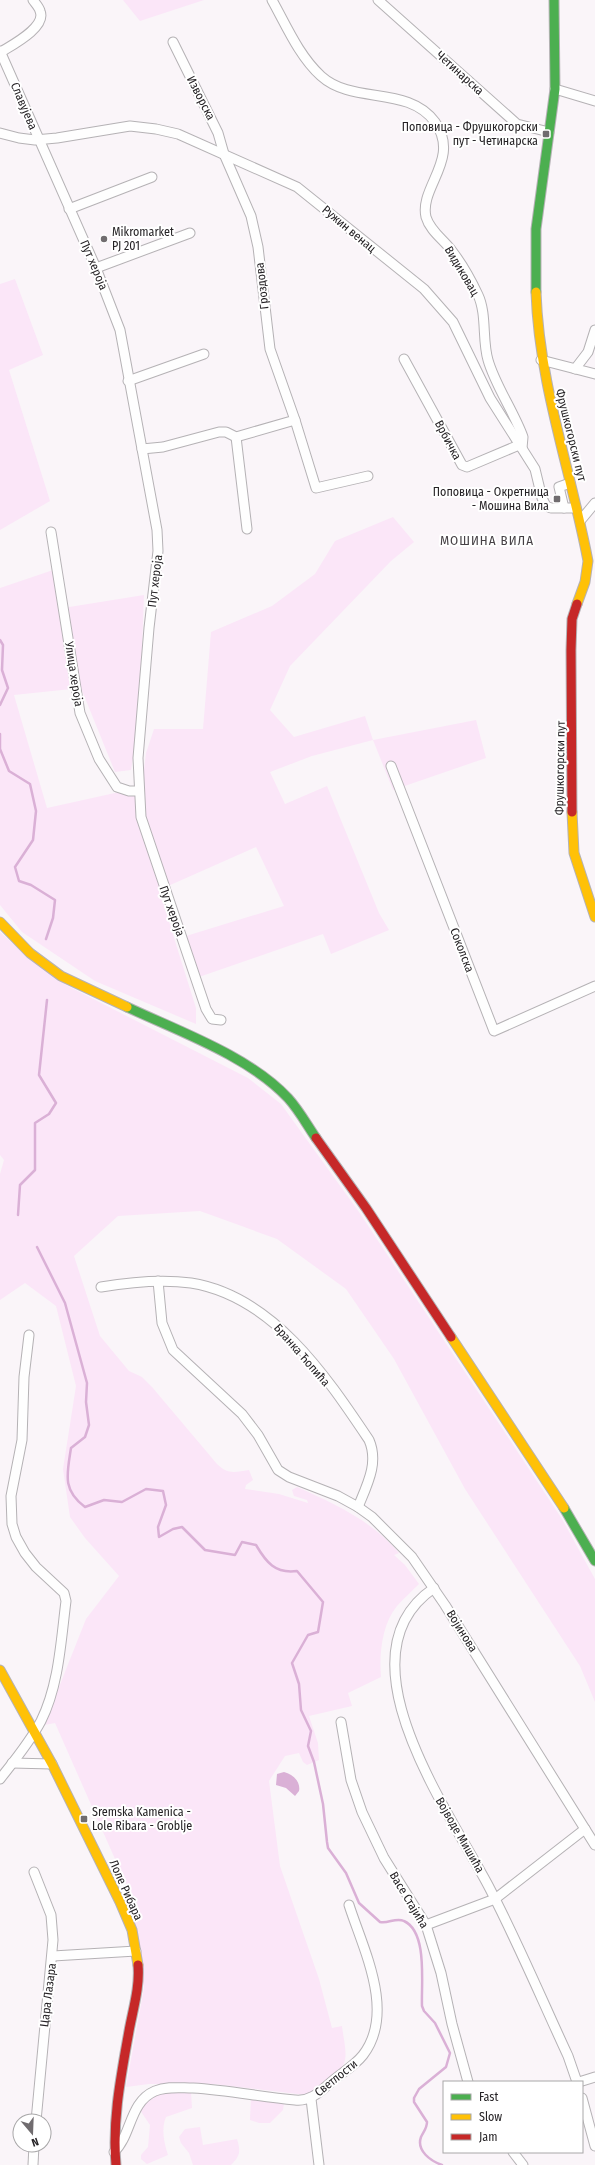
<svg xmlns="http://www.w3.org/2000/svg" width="595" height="2165" viewBox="0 0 595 2165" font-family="'Fira Sans Condensed',sans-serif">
<rect width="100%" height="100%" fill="#faf5f9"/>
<g fill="#fbe6f8">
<path d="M 123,0 L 204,0 L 140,21 Z"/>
<path d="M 15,279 L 43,355 L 9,370 L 50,501 L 0,530 L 0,284 Z"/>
<path d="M 393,517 L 414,542 L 391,561 L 290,666 L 270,710 L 294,737 L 365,716 L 373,740 L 476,720 L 486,758 L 393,790 L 373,740 L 312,756 L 270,772 L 285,804 L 327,786 L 379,913 L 389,930 L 331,954 L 323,934 L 199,977 L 186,936 L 284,906 L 256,847 L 159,890 L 196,1008 L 196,1024 L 95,981 L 22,932 L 0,905 L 0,588 L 59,568 L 63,608 L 144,595 L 139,725 L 131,770 L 115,772 L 81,688 L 14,695 L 47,808 L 142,787 L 146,753 L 154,729 L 203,729 L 211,632 L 272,606 L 315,574 L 335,541 Z"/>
<path d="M 0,932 L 27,956 L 66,985 L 248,1078 L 281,1104 L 359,1212 L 562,1519 L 595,1579 L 595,1702 L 580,1666 L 465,1489 L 394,1359 L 346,1289 L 277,1239 L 200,1211 L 118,1216 L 74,1256 L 100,1336 L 129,1371 L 142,1377 L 152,1387 L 217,1464 C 228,1475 235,1472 249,1470 L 253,1480 L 246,1485 L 245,1489 L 279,1494 L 308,1503 L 307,1500 L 294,1496 L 292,1490 L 297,1487 C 335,1504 371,1520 399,1553 L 394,1555 L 405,1565 L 419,1584 C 412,1591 404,1598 397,1606 C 382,1624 379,1654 381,1677 L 348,1693 L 352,1706 L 309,1716 L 318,1743 L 319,1760 L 307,1765 L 303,1762 L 299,1753 L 285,1756 L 269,1781 L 280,1866 L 319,1979 L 332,2028 L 342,2026 C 343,2036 347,2051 345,2060 C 342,2075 319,2088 306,2095 L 213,2084 L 149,2084 L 126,2087 L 144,1988 L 130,1893 L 55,1723 L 44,1725 L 86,1619 L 119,1576 L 85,1538 L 70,1517 L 63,1469 L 76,1386 L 56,1306 L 25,1283 L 0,1300 L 0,1174 L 4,1160 L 0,1155 Z"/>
<path d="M 164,2092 L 191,2092 L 192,2108 L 166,2117 C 161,2128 164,2143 168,2155 L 147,2164 L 141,2159 L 141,2155 L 148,2147 L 150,2125 L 140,2110 L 149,2098 Z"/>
<path d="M 251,2097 L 284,2103 L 283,2110 L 270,2123 L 259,2123 L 250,2120 Z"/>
<path d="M 200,2127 L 203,2145 L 237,2139 C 241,2152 240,2156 231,2165 L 193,2165 L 189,2153 L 181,2143 L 179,2137 L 185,2129 Z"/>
</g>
<path fill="#dab0d6" d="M 284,1772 C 293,1774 301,1782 299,1791 L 295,1796 L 286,1788 L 276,1785 L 277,1774 Z"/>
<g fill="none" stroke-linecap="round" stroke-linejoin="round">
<g stroke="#dab0d6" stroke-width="2.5">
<path d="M 0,640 L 3,645 L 2,670 L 8,688 L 0,705"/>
<path d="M 0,734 L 0,749 L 9,771 L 30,784 L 36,811 L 33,840 L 15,867 L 19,881 L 31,885 L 55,900 L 53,918 L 46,939"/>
<path d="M 18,1215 L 20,1185 L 35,1170 L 35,1123 L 49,1114 L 56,1103 L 39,1075 L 47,1000"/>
<path d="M 37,1247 L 65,1303 L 87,1383 L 86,1402 L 89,1425 L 85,1437 L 71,1448 C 67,1474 62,1490 85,1507 L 104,1500 L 122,1502 L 146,1489 L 163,1491 L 166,1505 L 158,1527 L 159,1537 L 173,1529 L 182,1527 L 205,1550 L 235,1555 L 242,1542 L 256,1545 C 266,1562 275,1574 297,1571 L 323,1602 L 318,1632 L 308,1635 L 292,1663 L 299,1684 L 301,1710 L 311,1731 L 308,1746 L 314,1762 L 323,1804 L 327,1842 L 328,1848 L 346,1873 L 359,1903 L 380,1922 C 388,1924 396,1917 404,1921 C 428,1932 421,1984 422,2006 L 424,2011 L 435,2023 L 450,2053 L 446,2067 L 419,2089 L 414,2098 L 414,2102 L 427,2122 C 427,2128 424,2131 421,2137 C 416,2151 431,2161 442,2165"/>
</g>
<defs>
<g id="street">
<path d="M 272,0 C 286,25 299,56 321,76 C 353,105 408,85 435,122 C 461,159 419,187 426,217 C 430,231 444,240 452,251 C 462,264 471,280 478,295 C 487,314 482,340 488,360 C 495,385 514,412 523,437 L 522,448"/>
<path d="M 378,0 L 517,124 L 549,132"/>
<path d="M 0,51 L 96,268 L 120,330 L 157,530 L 158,551 L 149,628 L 138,758 L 141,817 L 206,1009 L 212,1019 L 221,1020"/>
<path d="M 1,52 C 12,45 47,27 40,11 C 39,7 35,3 33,0"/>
<path d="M 555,89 L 595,101"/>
<path d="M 0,133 L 19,138 L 35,140 L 57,138 L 130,126 L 156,129 L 178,134 L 297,187 L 424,289 L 453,322 L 490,398 L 535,469 L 542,498 L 546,506 L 551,508 L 576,508"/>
<path d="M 69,209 L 152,177"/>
<path d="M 96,268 L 190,233"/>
<path d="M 404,359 L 462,465 L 467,467 L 519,445"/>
<path d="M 541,360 L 595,374"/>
<path d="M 575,369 L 588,352 L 595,330"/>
<path d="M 128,381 L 204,354"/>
<path d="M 295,420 L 316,488 L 368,476"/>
<path d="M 236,437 L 247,529"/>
<path d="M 142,449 L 163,447 L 219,432 L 226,432 L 236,437 L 295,420 L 270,349 L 258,247 L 251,216 L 224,154 L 218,133 L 173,42"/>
<path d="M 564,508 L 559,487 L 570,483"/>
<path d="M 580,521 L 595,503"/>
<path d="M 51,532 L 80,713 L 99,759 L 117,787 L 129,791 L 139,791"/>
<path d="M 391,766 L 494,1031 L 595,986"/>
<path d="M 158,1281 L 162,1323 L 173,1350 L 242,1414 L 258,1435 L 278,1470 L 289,1477 L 338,1496 L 358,1507 L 372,1517 L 412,1557 L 445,1605 L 595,1845"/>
<path d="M 101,1287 C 131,1282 161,1279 191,1283 C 273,1296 326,1376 369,1440 C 379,1463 367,1485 358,1507"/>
<path d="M 434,1588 C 334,1656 452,1815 490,1889 C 518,1943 542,2000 568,2056 L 577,2082"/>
<path d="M 341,1722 L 351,1780 L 362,1812 L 384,1858 L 426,1925 L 441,1973 L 452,2024 L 468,2082"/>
<path d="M 12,1763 L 52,1764"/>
<path d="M 0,1779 C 14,1761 30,1742 41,1721 C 59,1685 61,1640 66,1601 L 64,1593 L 36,1567 L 25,1553 L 16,1537 L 12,1524 L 11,1496 L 22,1440 L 24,1377 L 29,1335"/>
<path d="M 34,1872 L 51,1915 L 53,1940 L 36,2121"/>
<path d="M 426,1925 L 495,1899 L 585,1829"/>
<path d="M 53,1956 L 136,1951"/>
<path d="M 579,2082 L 595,2077"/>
<path d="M 582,2098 L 595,2146"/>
<path d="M 311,2099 L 319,2165"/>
<path d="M 114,2152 C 132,2135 129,2102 155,2091 C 167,2086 180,2088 193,2088 C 228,2090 261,2097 295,2100 C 313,2102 323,2088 336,2078 C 345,2071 356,2064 363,2055 C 396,2012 363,1949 349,1905"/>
<path d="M 513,2152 L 523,2165"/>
<path d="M 33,2165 L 34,2145"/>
</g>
<g id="fast">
<path d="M 536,292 L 536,229 L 555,89 L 554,0"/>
<path d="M 127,1007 C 178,1031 249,1056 288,1098 C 299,1110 307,1125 316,1138"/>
<path d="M 564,1508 L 595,1561"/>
</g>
<g id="slow">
<path d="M 536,292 C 539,384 571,471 588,561 L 585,582 L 577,604"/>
<path d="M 572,812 L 574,853 L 595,917"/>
<path d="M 0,922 L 30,953 L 61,976 L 127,1007"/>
<path d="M 451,1337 L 564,1508"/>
<path d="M 0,1670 L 52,1764 L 120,1902 L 132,1930 L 138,1965"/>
</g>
<g id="jam">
<path d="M 572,812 L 571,650 L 572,619 L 577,604"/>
<path d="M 316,1138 L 366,1208 L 451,1337"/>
<path d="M 116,2165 C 112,2120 121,2076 129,2031 C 133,2009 140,1987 138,1965"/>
</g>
</defs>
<use href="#street" stroke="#b5b2b5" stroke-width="11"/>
<use href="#fast" stroke="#b5b2b5" stroke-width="11"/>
<use href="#slow" stroke="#b5b2b5" stroke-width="11"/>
<use href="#jam" stroke="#b5b2b5" stroke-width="11"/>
<use href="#street" stroke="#fefefe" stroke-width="9"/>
<use href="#fast" stroke="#4caf50" stroke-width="9"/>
<use href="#slow" stroke="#ffc107" stroke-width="9"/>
<use href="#jam" stroke="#c62828" stroke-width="9"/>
</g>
<g fill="#706c6f" stroke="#fff" stroke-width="1.5">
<rect x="542" y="130" width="8" height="8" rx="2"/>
<circle cx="104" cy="239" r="4"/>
<rect x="553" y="495" width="8" height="8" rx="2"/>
<rect x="80" y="1815" width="8" height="8" rx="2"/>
</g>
<g text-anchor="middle" stroke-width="4" stroke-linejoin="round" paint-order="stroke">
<g font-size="12" fill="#252225" stroke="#fff">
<text transform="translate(460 73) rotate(42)" y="4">Четинарска</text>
<text transform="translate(201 98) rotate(63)" y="4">Изворска</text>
<text transform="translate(24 106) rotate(67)" y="4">Славујева</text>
<text transform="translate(349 229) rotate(40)" y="4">Ружин венац</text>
<text transform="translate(94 265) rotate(67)" y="4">Пут хероја</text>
<text transform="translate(462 271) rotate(59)" y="4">Видиковац</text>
<text transform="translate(262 286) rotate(-96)" y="4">Гроздова</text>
<text transform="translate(571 435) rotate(76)" y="4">Фрушкогорски пут</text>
<text transform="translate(448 440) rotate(62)" y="4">Врбичка</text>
<text transform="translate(155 581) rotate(-83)" y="4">Пут хероја</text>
<text transform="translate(74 674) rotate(81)" y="4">Улица хероја</text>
<text transform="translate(560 768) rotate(-89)" y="4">Фрушкогорски пут</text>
<text transform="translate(172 911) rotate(70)" y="4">Пут хероја</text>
<text transform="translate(462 950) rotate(69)" y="4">Соколска</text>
<text transform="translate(302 1355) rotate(49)" y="4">Бранка Ћопића</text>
<text transform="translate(462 1631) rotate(58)" y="4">Војинова</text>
<text transform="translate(460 1835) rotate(60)" y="4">Војводе Мишића</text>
<text transform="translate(126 1890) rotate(66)" y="4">Лоле Рибара</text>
<text transform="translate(409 1900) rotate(59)" y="4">Васе Стајића</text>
<text transform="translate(48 1995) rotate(-83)" y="4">Цара Лазара</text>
<text transform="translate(336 2078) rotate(-39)" y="4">Светлости</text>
</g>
<g font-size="12" fill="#252225" stroke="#fff" text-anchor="end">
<text x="538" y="131">Поповица - Фрушкогорски<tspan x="538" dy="14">пут - Четинарска</tspan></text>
<text x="112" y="236" text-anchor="start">Mikromarket<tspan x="112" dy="14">PJ 201</tspan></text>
<text x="549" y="496">Поповица - Окретница<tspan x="549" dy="14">- Мошина Вила</tspan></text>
<text x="92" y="1816" text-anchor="start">Sremska Kamenica -<tspan x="92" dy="14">Lole Ribara - Groblje</tspan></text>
</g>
<g font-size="13" letter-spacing="1" fill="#454045" stroke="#fff">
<text x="487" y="545">МОШИНА ВИЛА</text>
</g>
</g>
<rect x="443" y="2081" width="140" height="72" fill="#ffffff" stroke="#a8a7a8"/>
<rect x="451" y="2094" width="20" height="6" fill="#4caf50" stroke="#a8a7a8"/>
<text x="479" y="2101" font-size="12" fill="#252225">Fast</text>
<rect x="451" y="2114" width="20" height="6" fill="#ffc107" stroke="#a8a7a8"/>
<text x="479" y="2121" font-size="12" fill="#252225">Slow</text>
<rect x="451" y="2134" width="20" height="6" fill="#c62828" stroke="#a8a7a8"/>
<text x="479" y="2141" font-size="12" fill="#252225">Jam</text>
<g transform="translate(32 2133) rotate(161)"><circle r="19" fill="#ffffff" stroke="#a8a7a8"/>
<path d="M0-3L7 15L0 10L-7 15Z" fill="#706c6f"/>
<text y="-6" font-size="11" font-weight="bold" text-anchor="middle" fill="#252225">N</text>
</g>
</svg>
